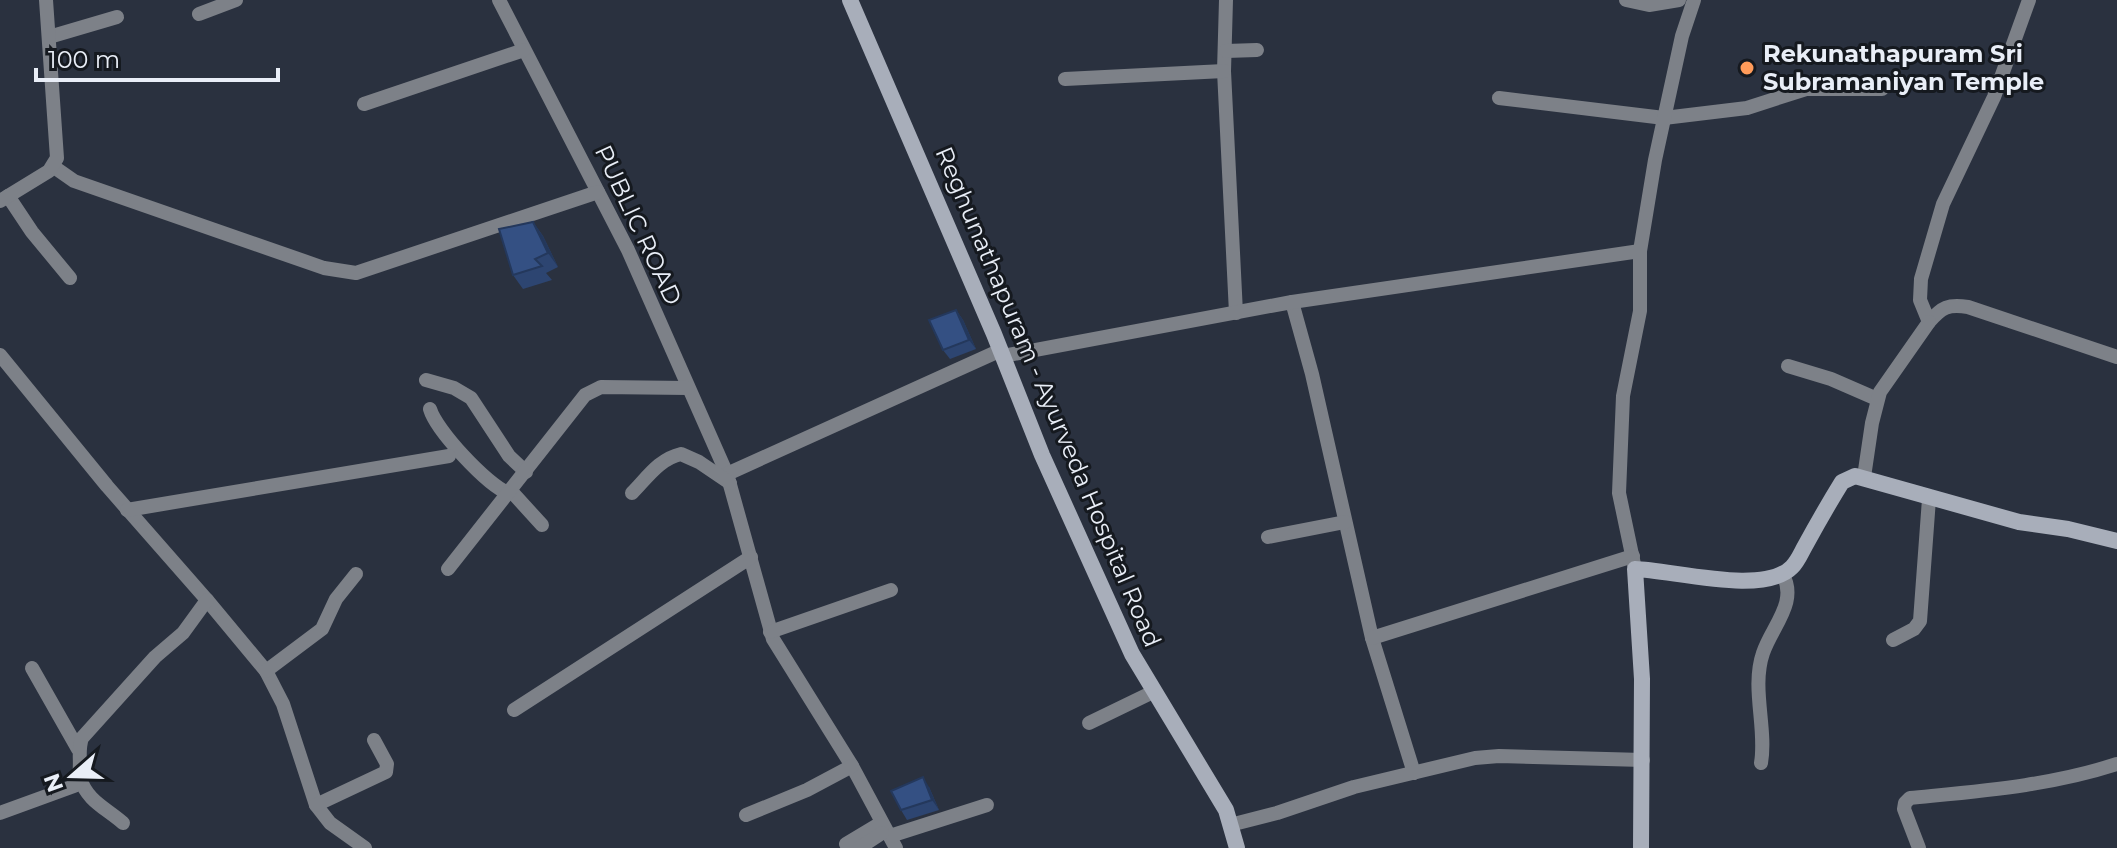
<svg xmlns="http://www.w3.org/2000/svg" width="2117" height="848" viewBox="0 0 2117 848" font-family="Montserrat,sans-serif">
<rect width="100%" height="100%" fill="#2a313f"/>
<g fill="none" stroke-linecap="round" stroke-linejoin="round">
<g stroke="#7d8188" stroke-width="14">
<path d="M 499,0 L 628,250 L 727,474 L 773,639 L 852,766 L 896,848"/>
<path d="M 1226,0 L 1224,71 L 1236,313"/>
<path d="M 1626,0 L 1649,5 L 1679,0"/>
<path d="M 2029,0 L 1994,97 L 1943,204 L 1921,279 L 1920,300 L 1929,322 C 1942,307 1948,304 1968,307 L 2117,357"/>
<path d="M 199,14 L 236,0"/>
<path d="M 49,37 L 117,17"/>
<path d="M 1226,51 L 1257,50"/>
<path d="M 1065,79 L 1224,71"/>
<path d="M 1499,98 L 1664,118 L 1747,108 L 1806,89 L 1882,89"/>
<path d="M 364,104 L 524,50"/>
<path d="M 54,167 L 74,181 L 324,268 L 356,273 L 598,192"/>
<path d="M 8,196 L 32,232 L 70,278"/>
<path d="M 0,201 L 49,171 L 57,158 L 46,0"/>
<path d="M 1292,302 L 1312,374 L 1372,638 L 1414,773"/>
<path d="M 0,355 L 107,486 L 207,600 L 266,671 L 283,704 L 316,805 L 330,823 L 365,848"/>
<path d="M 1003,356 L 1292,302 L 1640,251"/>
<path d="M 1788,366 L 1831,379 L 1877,399"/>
<path d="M 426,380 L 454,388 L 471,398 L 509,456 L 526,472"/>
<path d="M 430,409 C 436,430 487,485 508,493"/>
<path d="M 727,474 L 1001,350"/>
<path d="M 1864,477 L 1872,423 L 1880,392 L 1929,322"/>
<path d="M 511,491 L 542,525"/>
<path d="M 632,493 C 647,478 659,459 681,454 L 699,462 L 730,483"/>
<path d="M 127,510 L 449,456"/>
<path d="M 1268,537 L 1345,522"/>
<path d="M 448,569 L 585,395 L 601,387 L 688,388"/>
<path d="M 1635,569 L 1619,493 L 1623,396 L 1640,311 L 1640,251 L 1655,160 L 1682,36 L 1694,0"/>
<path d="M 770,632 L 891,590"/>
<path d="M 1372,638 L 1633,556"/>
<path d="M 1893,640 L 1914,629 L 1920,621 L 1929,499"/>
<path d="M 32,668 L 78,749"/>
<path d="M 266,671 L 322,629 L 336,599 L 356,574"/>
<path d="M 514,710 L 751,557"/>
<path d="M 1089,723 L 1153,692"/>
<path d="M 1761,763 C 1767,728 1751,688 1763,653 C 1772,626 1799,602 1782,573"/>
<path d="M 80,778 C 87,801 106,808 123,823"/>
<path d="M 316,805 L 386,772 L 387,764 L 374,740"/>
<path d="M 0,813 L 74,786 C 85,771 76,754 82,738 L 155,657 L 183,633 L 207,600"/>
<path d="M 746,815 L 807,790 L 852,766"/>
<path d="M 1230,825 L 1277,813 L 1354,787 L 1475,758 L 1499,756 L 1643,760"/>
<path d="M 890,836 L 987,805"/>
<path d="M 846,844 L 881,823"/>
<path d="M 859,848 L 882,833"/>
<path d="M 1919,848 L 1904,809 L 1905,803 L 1910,798 C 1980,791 2050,786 2117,764"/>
</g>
<g stroke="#a8aeba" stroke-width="16">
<path d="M 850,0 L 994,334 L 1042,455 L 1132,654 L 1226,810 L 1237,848"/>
<path d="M 1641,848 L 1642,679 L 1635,569 C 1672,570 1764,596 1792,567 C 1798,561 1801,553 1805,546 C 1817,524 1829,503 1842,482 L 1855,476 L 2019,522 L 2068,529 L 2117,541"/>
</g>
</g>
<g fill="#2d4571">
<path d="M 533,222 L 543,236 L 558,267 L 546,273 L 552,280 L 523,289 L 513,275 Z"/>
<path d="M 956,310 L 963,320 L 976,349 L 950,359 L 943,350 Z"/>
<path d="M 929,787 L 939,810 L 907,820 L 901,810 Z"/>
</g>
<g fill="#24385c">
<path d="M 533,222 L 543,236 L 558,267 L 548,253 Z"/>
<path d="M 956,310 L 963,320 L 976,349 L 969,340 Z"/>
<path d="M 923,777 L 929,787 L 939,810 L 932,800 Z"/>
</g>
<g fill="#345083" stroke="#24385c" stroke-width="2">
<path d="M 533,222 L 548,253 L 535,259 L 542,266 L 513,275 L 499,229 Z"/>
<path d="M 956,310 L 969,340 L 943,350 L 929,320 Z"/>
<path d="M 923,777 L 932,800 L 901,810 L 891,791 Z"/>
</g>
<circle fill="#ff9b5a" stroke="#15191f" stroke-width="3" cx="1747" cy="68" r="8"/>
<g text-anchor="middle" stroke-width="6" stroke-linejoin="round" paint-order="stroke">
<g font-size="24" font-weight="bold" fill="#e9eef7" stroke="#15191f" text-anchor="start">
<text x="1763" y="62">Rekunathapuram Sri<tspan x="1763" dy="28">Subramaniyan Temple</tspan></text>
</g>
<g font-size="24" fill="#e9eef7" stroke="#15191f">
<text transform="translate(638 225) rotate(65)" y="8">PUBLIC ROAD</text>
<text transform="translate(1048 397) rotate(67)" y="8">Reghunathapuram - Ayurveda Hospital Road</text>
</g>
</g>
<g transform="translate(72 776) rotate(250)" stroke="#15191f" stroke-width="6" paint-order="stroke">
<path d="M0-6L14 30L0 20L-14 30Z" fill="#e9eef7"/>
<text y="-12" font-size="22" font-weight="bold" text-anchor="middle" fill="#e9eef7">N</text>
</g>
<path d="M36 68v12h242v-12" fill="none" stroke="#e9eef7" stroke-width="4"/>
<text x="48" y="68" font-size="24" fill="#e9eef7" stroke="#15191f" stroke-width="6" paint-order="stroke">100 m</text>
</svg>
